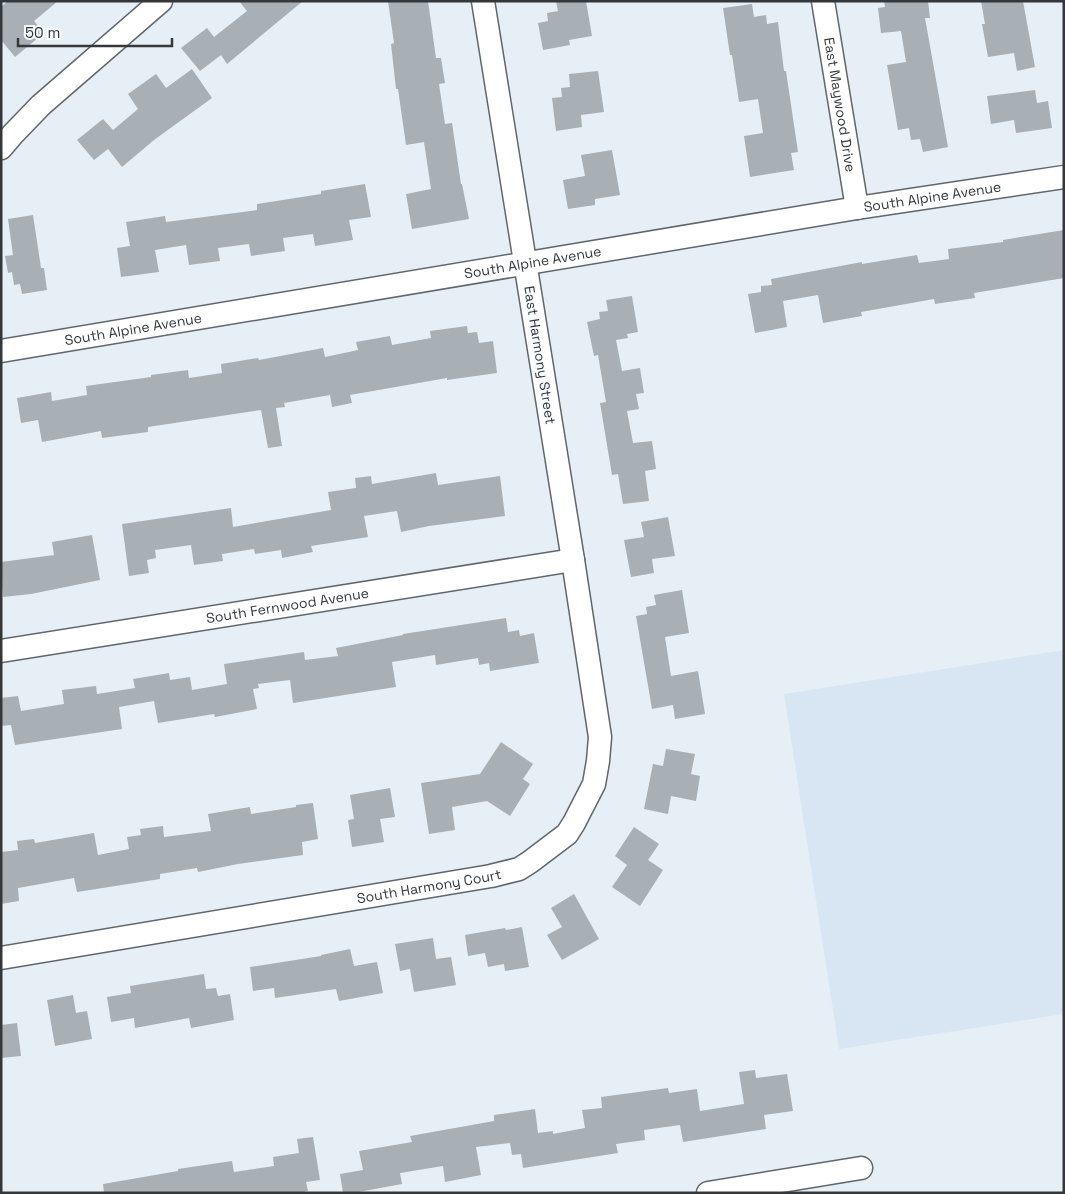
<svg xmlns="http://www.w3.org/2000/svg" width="1065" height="1194" viewBox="0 0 1065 1194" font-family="'Space Grotesk',sans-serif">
<rect width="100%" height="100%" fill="#e7eff6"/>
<path fill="#d8e6f3" d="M 1064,650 L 1064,1014 L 839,1049 L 784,694 Z"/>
<g fill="#a8b0b6">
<path d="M 8,1 L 58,1 L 34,21 L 44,33 L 15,57 L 1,40 L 1,7 Z"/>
<path d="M 239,1 L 303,1 L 227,64 L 221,55 L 200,71 L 181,48 L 207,28 L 214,37 L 247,11 Z"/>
<path d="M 388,1 L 428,1 L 436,58 L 441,58 L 445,83 L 439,84 L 445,124 L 452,123 L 461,184 L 462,184 L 469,219 L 412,229 L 406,194 L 431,189 L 424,142 L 406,145 L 398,89 L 396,89 L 391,44 L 394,43 Z"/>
<path d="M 556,1 L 586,1 L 592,36 L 569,40 L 570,45 L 543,50 L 538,23 L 548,21 L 547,13 L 558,11 Z"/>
<path d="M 884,1 L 928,1 L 930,18 L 925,18 L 948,147 L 923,152 L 920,139 L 911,140 L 909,128 L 898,130 L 887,65 L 906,62 L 901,31 L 881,33 L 878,8 L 885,7 Z"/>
<path d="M 981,1 L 1023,1 L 1035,67 L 1017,71 L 1014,53 L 988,57 L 982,24 L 985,24 Z"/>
<path d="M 752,4 L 754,17 L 766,15 L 767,24 L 778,22 L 784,71 L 786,71 L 798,152 L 791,153 L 794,170 L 750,177 L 744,136 L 763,133 L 758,99 L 739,102 L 732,55 L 730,55 L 723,8 Z"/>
<path d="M 192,69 L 212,98 L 154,140 L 122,167 L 108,149 L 94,160 L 77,140 L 103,119 L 113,130 L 138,109 L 128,94 L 156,74 L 166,88 Z"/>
<path d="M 598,71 L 604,112 L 581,115 L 582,127 L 556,131 L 552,98 L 562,97 L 561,88 L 570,87 L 569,74 Z"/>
<path d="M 1035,90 L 1037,103 L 1048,101 L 1052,128 L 1016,133 L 1014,120 L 991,124 L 987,96 Z"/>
<path d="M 612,150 L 620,195 L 595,199 L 595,205 L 568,209 L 563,180 L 585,176 L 581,155 Z"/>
<path d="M 365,184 L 371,217 L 349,220 L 353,240 L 315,246 L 313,234 L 283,238 L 285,251 L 251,256 L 249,244 L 218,248 L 220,261 L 189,265 L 186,245 L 155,250 L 159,272 L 121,277 L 117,248 L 130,246 L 126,222 L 165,216 L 166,222 L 257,210 L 257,204 L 321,194 L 321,191 Z"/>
<path d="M 33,215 L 41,268 L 44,268 L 47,290 L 22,294 L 20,284 L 14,285 L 12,272 L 8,273 L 5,256 L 13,255 L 8,219 Z"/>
<path d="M 1064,230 L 1064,278 L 974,293 L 975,298 L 935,304 L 934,299 L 861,312 L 862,316 L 823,323 L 818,295 L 783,301 L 787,327 L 755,333 L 748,294 L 761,292 L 761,286 L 772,285 L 771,279 L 862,262 L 862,264 L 917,255 L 919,263 L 949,259 L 948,249 L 1003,242 L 1003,240 Z"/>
<path d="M 632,296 L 638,332 L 627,334 L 628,338 L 616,340 L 622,371 L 640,368 L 644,393 L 636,394 L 639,409 L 627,411 L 633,443 L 652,441 L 656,469 L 645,471 L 649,501 L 623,504 L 618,474 L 612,475 L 600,403 L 606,402 L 598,355 L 594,356 L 587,322 L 600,319 L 599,312 L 608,311 L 606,300 Z"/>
<path d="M 467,326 L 468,333 L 477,332 L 479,343 L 493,341 L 497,373 L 447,380 L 447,378 L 350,395 L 352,403 L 332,407 L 330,395 L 284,403 L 285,407 L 276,408 L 282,446 L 268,448 L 261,410 L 148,427 L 148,432 L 102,438 L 101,431 L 42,442 L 38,420 L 21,423 L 17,398 L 51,392 L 52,401 L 87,395 L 86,386 L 151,377 L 151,375 L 188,370 L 189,378 L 222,373 L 221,364 L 258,358 L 259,360 L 323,348 L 325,357 L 358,350 L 356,342 L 390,336 L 392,345 L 431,338 L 430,331 Z"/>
<path d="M 436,473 L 438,485 L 500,476 L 505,516 L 429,526 L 401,532 L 397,511 L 364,516 L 368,537 L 311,546 L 313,552 L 282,558 L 281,550 L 255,554 L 254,549 L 222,554 L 223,561 L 194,565 L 191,545 L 155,550 L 156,558 L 147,560 L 149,573 L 129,576 L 122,524 L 231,508 L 233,527 L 331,510 L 328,492 L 356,488 L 355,478 L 371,476 L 372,484 Z"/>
<path d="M 668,517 L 675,556 L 652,559 L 654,573 L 631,577 L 624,540 L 644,537 L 641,522 Z"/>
<path d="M 92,535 L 100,580 L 31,594 L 3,597 L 1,562 L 54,555 L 52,542 Z"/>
<path d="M 682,590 L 689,633 L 665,637 L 671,676 L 698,671 L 705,714 L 675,719 L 673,705 L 652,709 L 636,616 L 647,614 L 646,607 L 656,605 L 654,595 Z"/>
<path d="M 506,618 L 508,632 L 519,630 L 520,636 L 534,633 L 539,663 L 490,671 L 489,663 L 479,665 L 478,658 L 436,665 L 435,655 L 392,662 L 396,687 L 293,703 L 290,680 L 258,684 L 259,688 L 253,689 L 257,709 L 215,717 L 214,714 L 158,723 L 154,701 L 119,707 L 122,729 L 15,745 L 11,725 L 1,726 L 1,698 L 18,696 L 21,711 L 64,704 L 62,690 L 96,686 L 97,694 L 135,688 L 133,679 L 169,673 L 170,680 L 190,677 L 192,690 L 227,684 L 224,664 L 304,652 L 305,660 L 338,656 L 336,648 L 403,635 L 403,634 Z"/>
<path d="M 501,742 L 533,764 L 523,779 L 530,784 L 510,816 L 487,801 L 452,807 L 455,830 L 429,834 L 421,783 L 480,774 Z"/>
<path d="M 666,749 L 695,754 L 691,774 L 700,776 L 696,801 L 671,796 L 668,814 L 644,809 L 653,764 L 663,766 Z"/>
<path d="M 390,788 L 395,817 L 380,819 L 384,842 L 352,847 L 348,820 L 354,819 L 350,795 Z"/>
<path d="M 313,803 L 318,839 L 302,842 L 303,855 L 238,864 L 198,872 L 197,868 L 160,874 L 160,879 L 77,892 L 74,878 L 18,888 L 19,901 L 1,904 L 1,852 L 18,850 L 17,841 L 34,839 L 35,843 L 94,833 L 98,855 L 129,849 L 127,837 L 141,835 L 140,829 L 163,826 L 164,837 L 211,831 L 208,814 L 250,807 L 251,814 L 296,807 L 296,805 Z"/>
<path d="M 634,827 L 659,844 L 648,860 L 663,870 L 640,906 L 612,887 L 627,865 L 615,856 Z"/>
<path d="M 574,894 L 599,939 L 562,960 L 547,935 L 562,927 L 551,908 Z"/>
<path d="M 522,927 L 529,967 L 505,971 L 504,964 L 488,967 L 485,953 L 468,956 L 465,935 L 505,928 L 506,930 Z"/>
<path d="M 433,938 L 436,959 L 451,957 L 456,985 L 414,992 L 410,969 L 400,971 L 395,944 Z"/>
<path d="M 350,949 L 354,966 L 377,962 L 383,993 L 339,1001 L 336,989 L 275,998 L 274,988 L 253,991 L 250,967 L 321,956 L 321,955 Z"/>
<path d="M 204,974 L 206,989 L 216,988 L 218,996 L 230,994 L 234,1020 L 191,1028 L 189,1018 L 135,1028 L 134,1018 L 111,1022 L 107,997 L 131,993 L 130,986 Z"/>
<path d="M 73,995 L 76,1013 L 87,1011 L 92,1039 L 55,1046 L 47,1000 Z"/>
<path d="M 17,1023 L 21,1056 L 1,1058 L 1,1025 Z"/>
<path d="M 755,1070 L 756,1078 L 787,1074 L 793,1111 L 764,1115 L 766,1129 L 683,1142 L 680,1125 L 644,1130 L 645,1140 L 616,1144 L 618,1153 L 523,1168 L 521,1154 L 512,1155 L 510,1143 L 476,1147 L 481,1175 L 445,1182 L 443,1166 L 400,1173 L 402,1184 L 353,1193 L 343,1193 L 340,1174 L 363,1170 L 359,1151 L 412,1142 L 410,1136 L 494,1121 L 494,1115 L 535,1109 L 538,1133 L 553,1131 L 553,1134 L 585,1128 L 582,1110 L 602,1108 L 601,1097 L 668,1088 L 669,1093 L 697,1089 L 700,1111 L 744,1104 L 739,1072 Z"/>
<path d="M 313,1137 L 320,1180 L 306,1182 L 308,1191 L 297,1193 L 104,1193 L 103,1184 L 178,1171 L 178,1169 L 232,1161 L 234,1172 L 274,1166 L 273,1157 L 299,1153 L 297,1139 Z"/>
</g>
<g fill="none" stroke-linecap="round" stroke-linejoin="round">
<defs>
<g id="street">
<path id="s1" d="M 823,1 L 857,208"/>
<path d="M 1,148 L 13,134 L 41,105 L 161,1"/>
<path id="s2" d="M 1,351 L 857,208 L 1064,177"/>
<path id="s3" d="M 1,651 L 573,560"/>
<path id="s4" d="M 1,958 L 491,876 L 519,869 L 530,862 L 567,834 L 574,823 L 594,784 L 598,761 L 600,737 L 573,560 L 483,1"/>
<path d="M 708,1193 L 861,1168"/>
</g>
</defs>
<use href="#street" stroke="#5f666c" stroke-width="25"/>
<use href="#street" stroke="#fff" stroke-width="22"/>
</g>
<g text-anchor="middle" stroke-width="4" stroke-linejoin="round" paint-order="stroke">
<g font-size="14" fill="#35383b" stroke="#f9fcff">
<text dy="5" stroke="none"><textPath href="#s1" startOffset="105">East Maywood Drive</textPath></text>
<text dy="5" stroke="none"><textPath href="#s2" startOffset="944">South Alpine Avenue</textPath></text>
<text dy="5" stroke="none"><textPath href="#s2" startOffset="539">South Alpine Avenue</textPath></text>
<text dy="5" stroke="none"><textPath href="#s2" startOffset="134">South Alpine Avenue</textPath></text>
<text transform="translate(540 355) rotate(81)" y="5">East Harmony Street</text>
<text dy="5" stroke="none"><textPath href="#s3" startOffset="290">South Fernwood Avenue</textPath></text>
<text dy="5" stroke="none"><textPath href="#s4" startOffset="434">South Harmony Court</textPath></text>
</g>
</g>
<rect width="1065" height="1194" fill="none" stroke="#35383b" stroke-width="5"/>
<path d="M18 38v8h154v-8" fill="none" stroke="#35383b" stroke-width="2.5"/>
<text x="25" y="38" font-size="15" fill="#35383b" stroke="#f9fcff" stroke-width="4" paint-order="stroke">50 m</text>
</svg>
